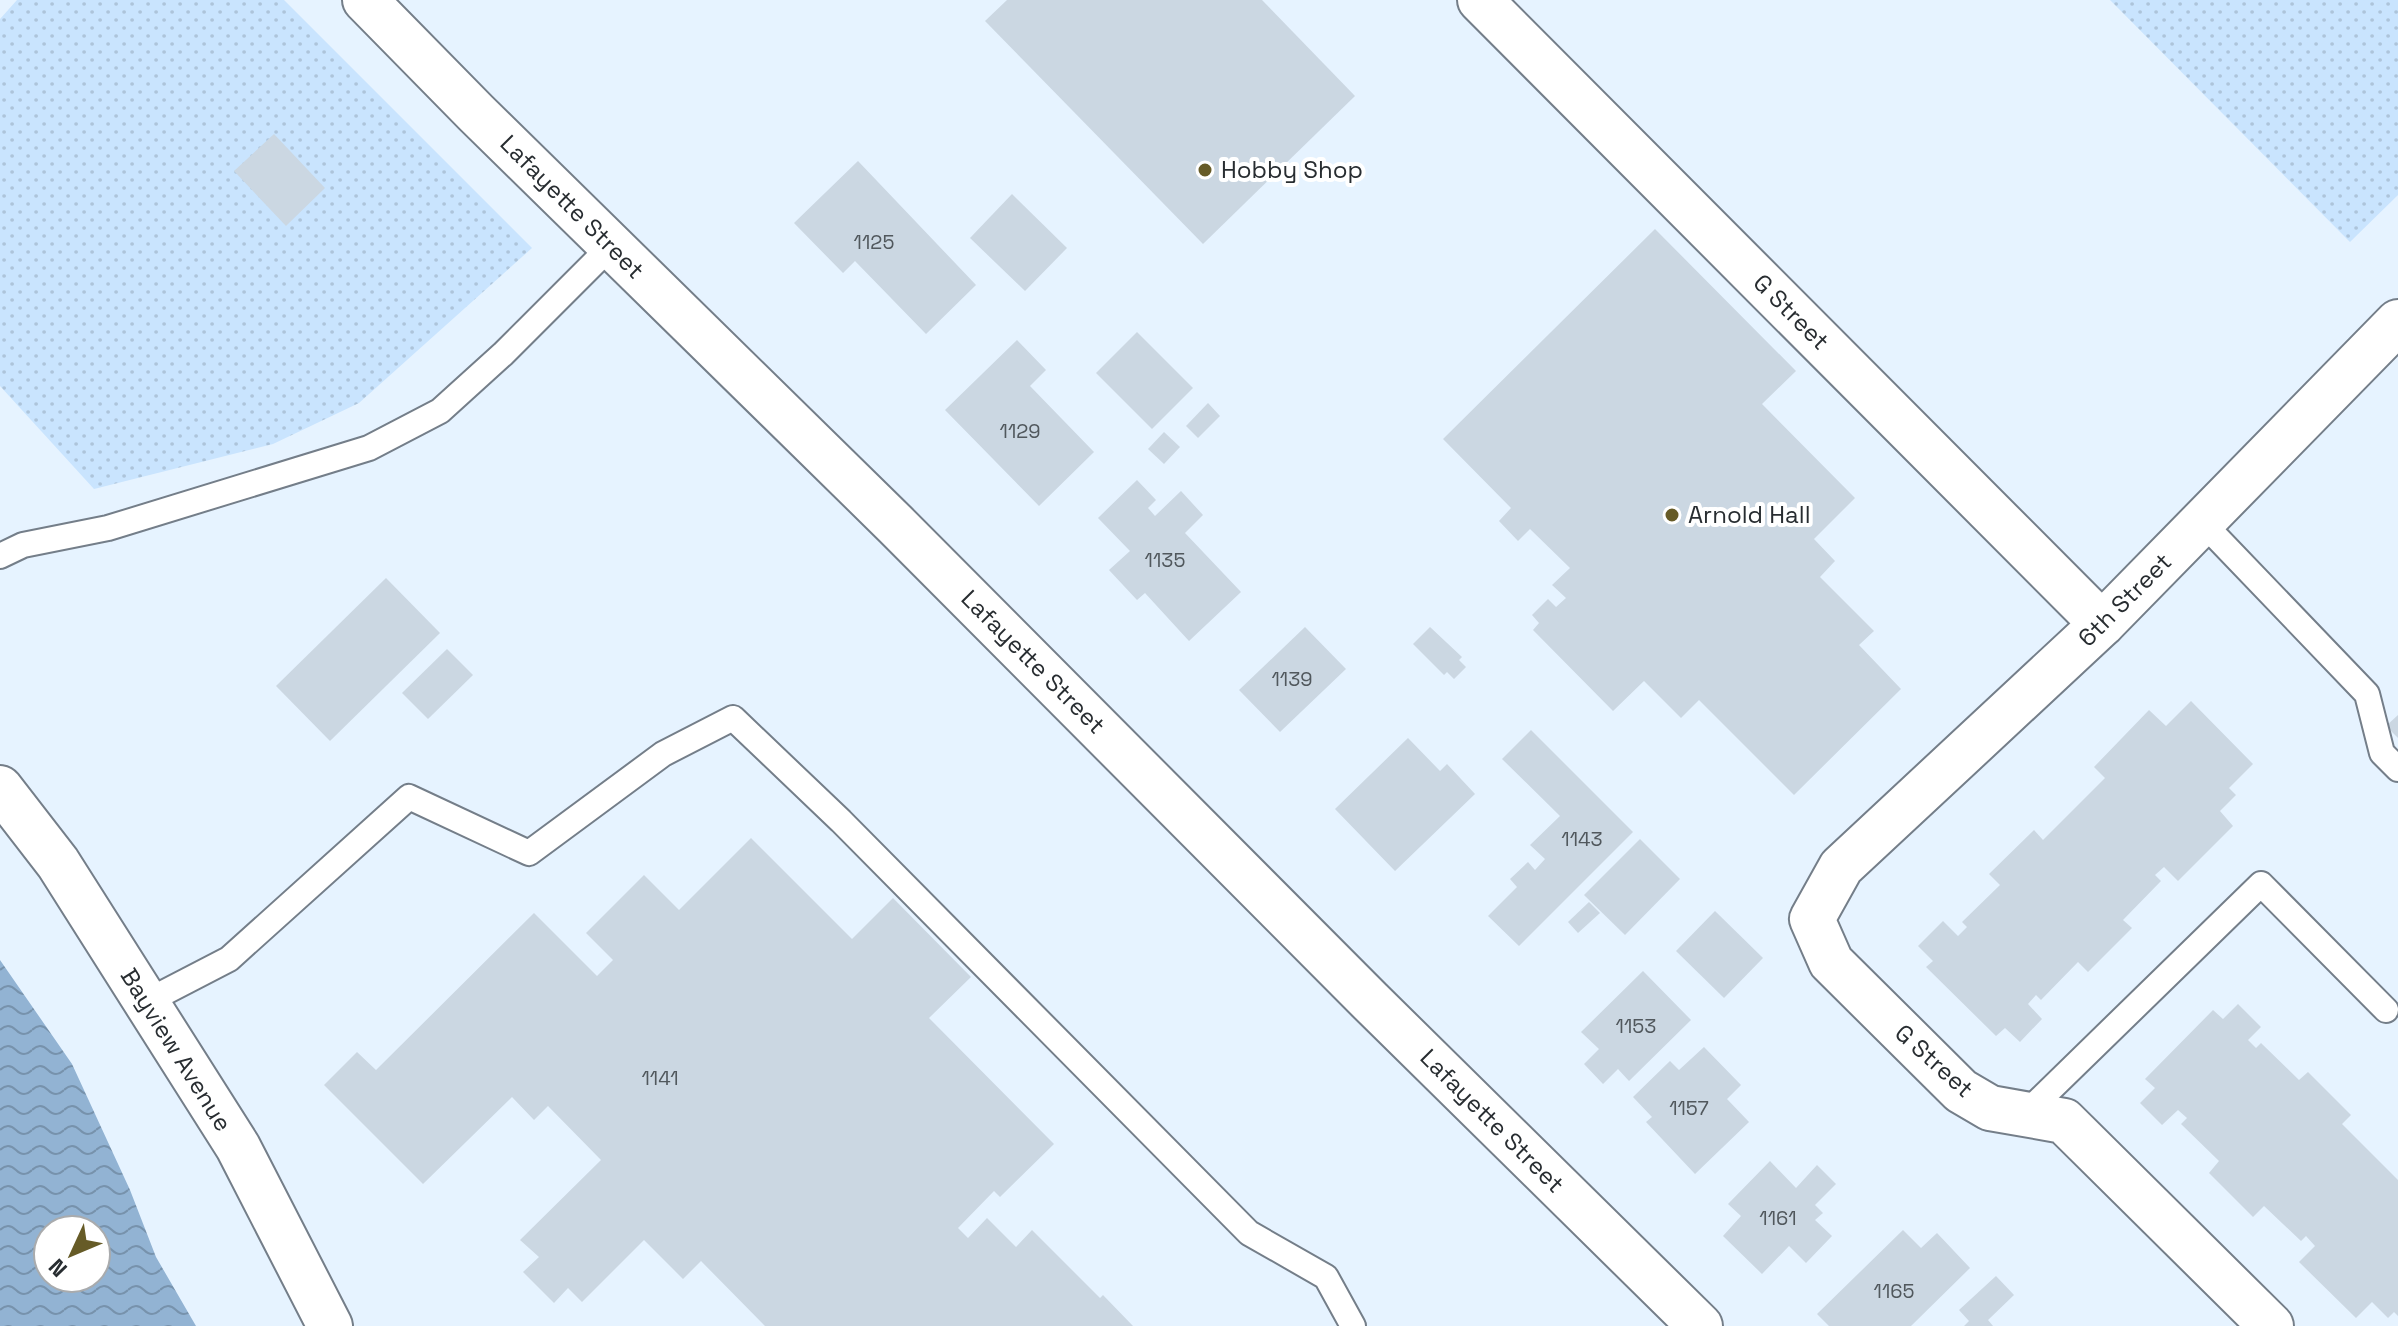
<svg xmlns="http://www.w3.org/2000/svg" width="2398" height="1326" viewBox="0 0 2398 1326" font-family="'Space Grotesk',sans-serif">
<defs>
<pattern id="park-dots" width="8" height="8" patternUnits="userSpaceOnUse" patternTransform="scale(2)"><rect width="8" height="8" fill="#c9e4fe"/><path d="M2 2h.1M6 6h.1" fill="none" stroke="#adc4da" stroke-width="1.8" stroke-linecap="round"/></pattern>
<pattern id="water-waves" width="16" height="10" patternUnits="userSpaceOnUse" patternTransform="scale(2)"><rect width="16" height="10" fill="#92b3d3"/><path d="M0 5q4-4 8 0t8 0" fill="none" stroke="#7792ac"/></pattern>
</defs>
<rect width="100%" height="100%" fill="#e6f3ff"/>
<g fill="url(#park-dots)">
<path d="M 17,0 L 284,0 L 532,248 L 359,403 L 273,444 L 94,489 L 0,386 L 0,19 Z"/>
<path d="M 2110,0 L 2398,0 L 2398,195 L 2350,242 Z"/>
</g>
<path fill="url(#water-waves)" fill-rule="evenodd" d="M 0,960 L 72,1064 L 130,1190 L 156,1257 L 196,1326 L 0,1326 ZM 48,1230 L 96,1230 L 96,1278 L 48,1278 Z"/>
<g fill="#cbd7e2">
<path d="M 1007,0 L 1262,0 L 1355,96 L 1203,244 L 985,21 Z"/>
<path d="M 274,134 L 325,188 L 286,226 L 234,171 Z"/>
<path d="M 858,161 L 976,285 L 926,334 L 855,261 L 843,273 L 794,223 Z"/>
<path d="M 1012,194 L 1067,248 L 1025,291 L 970,238 Z"/>
<path d="M 1655,229 L 1796,371 L 1762,404 L 1855,498 L 1814,539 L 1835,561 L 1820,577 L 1874,631 L 1859,645 L 1901,689 L 1794,795 L 1699,700 L 1681,718 L 1644,681 L 1613,711 L 1533,630 L 1539,623 L 1532,615 L 1548,599 L 1556,607 L 1566,598 L 1552,585 L 1570,568 L 1530,529 L 1518,541 L 1499,521 L 1511,508 L 1443,439 Z"/>
<path d="M 1137,332 L 1193,388 L 1152,429 L 1096,373 Z"/>
<path d="M 1017,340 L 1046,370 L 1030,386 L 1094,452 L 1039,506 L 945,410 Z"/>
<path d="M 1208,403 L 1220,416 L 1198,438 L 1186,426 Z"/>
<path d="M 1164,432 L 1180,447 L 1164,464 L 1148,449 Z"/>
<path d="M 1137,480 L 1156,500 L 1148,508 L 1155,516 L 1181,491 L 1203,515 L 1185,533 L 1241,592 L 1189,641 L 1145,593 L 1137,600 L 1109,570 L 1130,551 L 1098,518 Z"/>
<path d="M 386,578 L 440,633 L 330,741 L 276,686 Z"/>
<path d="M 1305,627 L 1346,669 L 1280,732 L 1239,690 Z"/>
<path d="M 1430,627 L 1462,657 L 1459,660 L 1466,667 L 1454,679 L 1447,672 L 1444,675 L 1413,644 Z"/>
<path d="M 447,649 L 473,675 L 428,719 L 402,693 Z"/>
<path d="M 2191,701 L 2253,764 L 2229,788 L 2236,795 L 2220,811 L 2233,826 L 2178,881 L 2164,867 L 2155,875 L 2161,881 L 2123,920 L 2132,928 L 2088,972 L 2078,962 L 2041,1000 L 2036,995 L 2028,1004 L 2042,1019 L 2020,1042 L 2005,1028 L 1996,1036 L 1926,967 L 1933,961 L 1918,946 L 1943,921 L 1958,936 L 1967,927 L 1962,922 L 2000,885 L 1989,874 L 2034,830 L 2043,840 L 2105,778 L 2094,767 L 2149,710 L 2166,726 Z"/>
<path d="M 2398,715 L 2398,738 L 2386,726 Z"/>
<path d="M 1531,730 L 1633,832 L 1519,946 L 1488,916 L 1517,887 L 1510,879 L 1528,862 L 1535,870 L 1545,859 L 1530,845 L 1560,816 L 1502,759 Z"/>
<path d="M 1408,738 L 1440,771 L 1447,764 L 1475,794 L 1395,871 L 1335,809 Z"/>
<path d="M 751,838 L 852,939 L 893,898 L 971,977 L 929,1018 L 1054,1144 L 1000,1197 L 994,1191 L 958,1228 L 968,1238 L 987,1218 L 1016,1247 L 1032,1230 L 1100,1298 L 1103,1295 L 1133,1326 L 765,1326 L 701,1261 L 683,1279 L 644,1240 L 582,1302 L 568,1288 L 554,1303 L 523,1272 L 539,1257 L 520,1240 L 601,1160 L 548,1106 L 534,1120 L 512,1097 L 423,1184 L 324,1085 L 357,1052 L 376,1070 L 534,913 L 597,976 L 613,960 L 586,933 L 644,875 L 679,910 Z"/>
<path d="M 1640,839 L 1680,879 L 1625,935 L 1584,895 Z"/>
<path d="M 1589,902 L 1600,913 L 1578,933 L 1568,922 Z"/>
<path d="M 1715,911 L 1763,958 L 1724,998 L 1676,951 Z"/>
<path d="M 1643,971 L 1691,1020 L 1629,1081 L 1618,1069 L 1603,1084 L 1584,1064 L 1599,1049 L 1581,1032 Z"/>
<path d="M 2238,1004 L 2261,1027 L 2248,1040 L 2256,1048 L 2261,1043 L 2299,1080 L 2308,1072 L 2351,1115 L 2342,1124 L 2398,1180 L 2398,1316 L 2394,1312 L 2388,1318 L 2372,1302 L 2356,1318 L 2299,1262 L 2315,1246 L 2306,1236 L 2301,1241 L 2264,1206 L 2253,1217 L 2209,1173 L 2219,1161 L 2181,1124 L 2187,1118 L 2178,1110 L 2162,1125 L 2140,1103 L 2155,1088 L 2145,1079 L 2213,1010 L 2223,1019 Z"/>
<path d="M 1704,1047 L 1741,1085 L 1727,1099 L 1749,1122 L 1695,1174 L 1646,1122 L 1652,1117 L 1633,1097 L 1670,1061 L 1679,1070 Z"/>
<path d="M 1770,1161 L 1796,1188 L 1817,1165 L 1836,1184 L 1815,1205 L 1823,1213 L 1815,1220 L 1832,1236 L 1806,1263 L 1789,1246 L 1762,1274 L 1723,1236 L 1741,1216 L 1728,1204 Z"/>
<path d="M 1903,1230 L 1921,1248 L 1937,1233 L 1970,1268 L 1911,1326 L 1829,1326 L 1817,1314 Z"/>
<path d="M 1996,1276 L 2014,1295 L 1988,1320 L 1993,1326 L 1964,1326 L 1969,1321 L 1959,1310 Z"/>
</g>
<g fill="none" stroke-linecap="round" stroke-linejoin="round">
<defs>
<g id="service">
<path d="M 2202,522 L 2367,694 L 2382,753 L 2398,769"/>
<path d="M 0,556 L 23,545 L 108,528 L 369,448 L 440,411 L 503,354 L 611,246"/>
<path d="M 146,1002 L 229,959 L 409,797 L 529,853 L 663,754 L 733,718 L 841,821 L 1249,1233 L 1326,1277 L 1353,1326"/>
<path d="M 2025,1114 L 2261,884 L 2386,1010"/>
</g>
<g id="minor">
<path d="M 365,0 L 476,113 L 896,525 L 1370,1001 L 1700,1326"/>
<path d="M 1480,0 L 2102,624"/>
<path d="M 2271,1326 L 2064,1121 L 1990,1108 L 1961,1091 L 1831,962 L 1812,919 L 1841,867 L 2102,624 L 2398,322"/>
</g>
<path id="tertiary" d="M 0,788 L 58,863 L 238,1147 L 330,1326"/>
</defs>
<use href="#service" stroke="#747e89" stroke-width="28"/>
<use href="#minor" stroke="#747e89" stroke-width="48"/>
<use href="#tertiary" stroke="#747e89" stroke-width="48"/>
<use href="#service" stroke="#fff" stroke-width="24"/>
<use href="#minor" stroke="#fff" stroke-width="44"/>
<use href="#tertiary" stroke="#fff" stroke-width="44"/>
</g>
<g fill="#665b27" stroke="#fff" stroke-width="3">
<circle cx="1205" cy="170" r="8"/>
<circle cx="1672" cy="515" r="8"/>
</g>
<g text-anchor="middle" stroke-width="8" stroke-linejoin="round" paint-order="stroke">
<g font-size="20" fill="#51585d">
<text x="874" y="249">1125</text>
<text x="1020" y="438">1129</text>
<text x="1165" y="567">1135</text>
<text x="1292" y="686">1139</text>
<text x="1582" y="846">1143</text>
<text x="1636" y="1033">1153</text>
<text x="660" y="1085">1141</text>
<text x="1689" y="1115">1157</text>
<text x="1778" y="1225">1161</text>
<text x="1894" y="1298">1165</text>
</g>
<g font-size="24" fill="#282d31" stroke="#fff" text-anchor="start">
<text x="1221" y="178">Hobby Shop</text>
<text x="1688" y="523">Arnold Hall</text>
</g>
<g font-size="24" fill="#282d31" stroke="#fff">
<text transform="translate(572 207) rotate(45)" y="8">Lafayette Street</text>
<text transform="translate(1791 312) rotate(45)" y="8">G Street</text>
<text transform="translate(2125 600) rotate(-45)" y="8">6th Street</text>
<text transform="translate(1033 662) rotate(45)" y="8">Lafayette Street</text>
<text transform="translate(176 1050) rotate(58)" y="8">Bayview Avenue</text>
<text transform="translate(1934 1061) rotate(42)" y="8">G Street</text>
<text transform="translate(1492 1121) rotate(45)" y="8">Lafayette Street</text>
</g>
</g>
<g transform="translate(72 1254) rotate(226)"><circle r="38" fill="#ffffff" stroke="#a9abad" stroke-width="2"/>
<path d="M0-6L14 30L0 20L-14 30Z" fill="#665b27"/>
<text y="-12" font-size="22" font-weight="bold" text-anchor="middle" fill="#282d31">N</text>
</g>
</svg>
